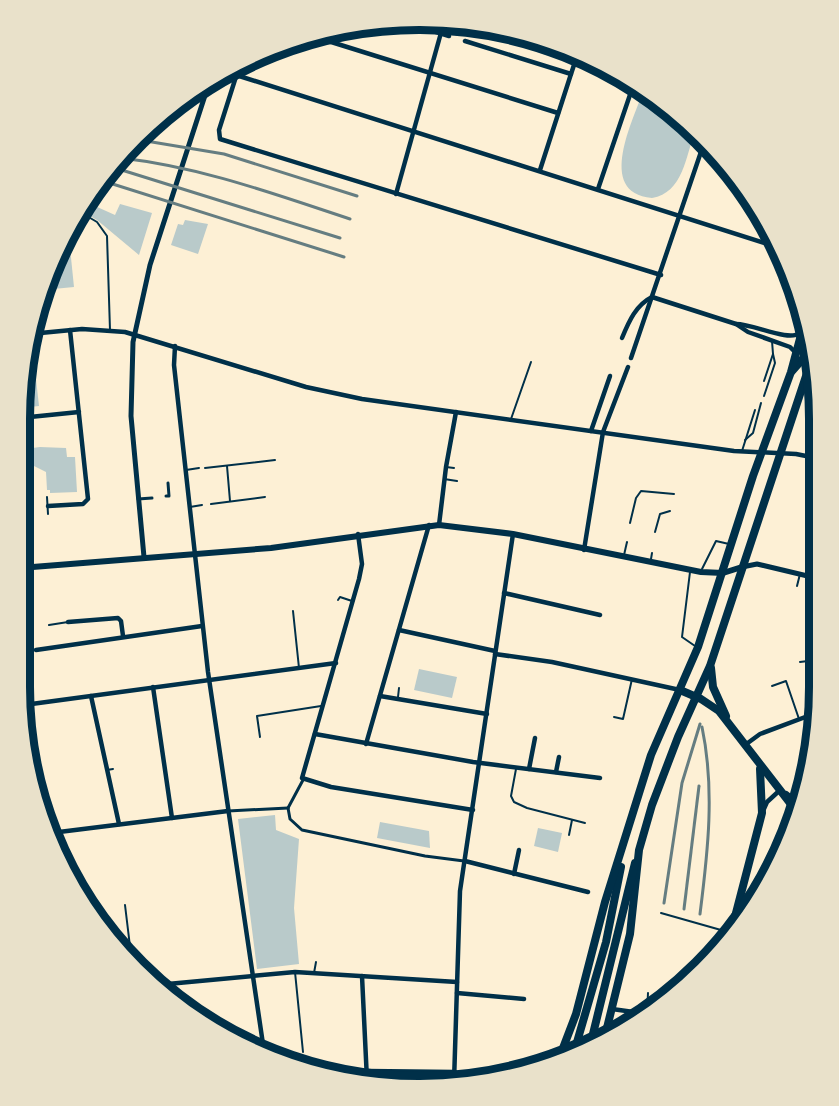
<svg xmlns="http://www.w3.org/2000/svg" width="839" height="1106" viewBox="0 0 839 1106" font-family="Barlow,sans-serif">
<rect width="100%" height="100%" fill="#fdf0d5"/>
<g fill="#b9caca">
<path d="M 644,89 L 695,131 C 686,156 683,193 652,198 C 595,193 634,119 644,89 Z"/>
<path d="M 86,202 L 115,215 L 120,204 L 152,213 L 139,255 L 97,220 L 81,211 Z"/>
<path d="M 185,220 L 208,224 L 198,254 L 171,245 L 178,224 L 183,225 Z"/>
<path d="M 63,238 L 69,238 L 74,287 L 43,290 Z"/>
<path d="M 36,379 L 39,406 L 20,408 L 23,381 Z"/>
<path d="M 40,447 L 66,448 L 67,457 L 75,457 L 77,492 L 50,493 L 50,490 L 47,490 L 46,472 L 32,465 L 26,466 L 25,449 Z"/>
<path d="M 419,669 L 457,677 L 452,698 L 414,690 Z"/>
<path d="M 275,815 L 276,830 L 299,839 L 294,908 L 299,964 L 257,969 L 238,819 Z"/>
<path d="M 380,822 L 429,831 L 430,848 L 377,838 Z"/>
<path d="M 538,828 L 562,833 L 558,852 L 534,846 Z"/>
</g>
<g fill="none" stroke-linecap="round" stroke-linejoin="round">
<g stroke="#003049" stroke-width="2">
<path d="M 80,212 L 97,222 L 107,236 L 110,330"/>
<path d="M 764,381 L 773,354 L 772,341"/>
<path d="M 764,396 L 775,363 L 773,354"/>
<path d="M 511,419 L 531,362"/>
<path d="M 745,440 L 753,433 L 761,403"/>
<path d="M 742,451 L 755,410"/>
<path d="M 227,466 L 230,501"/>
<path d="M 446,467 L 454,468"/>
<path d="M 205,468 L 275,460"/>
<path d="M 186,470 L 199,468"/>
<path d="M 444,479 L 457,481"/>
<path d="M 47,497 L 48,514"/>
<path d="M 211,504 L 265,497"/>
<path d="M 190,507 L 202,505"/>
<path d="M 630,523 L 636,498 L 641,491 L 674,494"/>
<path d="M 655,532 L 660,514 L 670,511"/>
<path d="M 624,555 L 627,542"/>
<path d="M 651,559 L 652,553"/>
<path d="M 702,569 L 716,541 L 729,544"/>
<path d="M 690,572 L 682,637 L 695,646"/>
<path d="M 797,586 L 800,574"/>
<path d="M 338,600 L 340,597 L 352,601"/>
<path d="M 293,611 L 299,668"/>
<path d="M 49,625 L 68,622"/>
<path d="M 800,662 L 816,660"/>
<path d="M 772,686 L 786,681 L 799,719"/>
<path d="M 398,697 L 399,688"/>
<path d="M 614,717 L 623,719 L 632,679"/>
<path d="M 260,737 L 257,716 L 321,706"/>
<path d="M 516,769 L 511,796 L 514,802 L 527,808 L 585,823"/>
<path d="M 107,770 L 113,769"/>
<path d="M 569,835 L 572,820"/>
<path d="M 125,905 L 132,963"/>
<path d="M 661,913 L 728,932"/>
<path d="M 295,972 L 303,1052"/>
<path d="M 314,973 L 316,962"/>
<path d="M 647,1014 L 648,993"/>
<path d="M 634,1021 L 637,1021"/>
<path d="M 624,1027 L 629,1011"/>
<path d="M 359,1079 L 367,1078"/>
</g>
<g stroke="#003049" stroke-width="3">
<path d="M 166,496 L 169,496 L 168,483"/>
<path d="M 138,499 L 152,498"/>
<path d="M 288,808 L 290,819 L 302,830 L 425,856 L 464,861"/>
<path d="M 288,808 L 303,780"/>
<path d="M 228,811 L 288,808"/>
</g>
<g stroke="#003049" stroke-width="4.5">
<path d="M 403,21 L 422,28"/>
<path d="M 433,31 L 449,36"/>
<path d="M 312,36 L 558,113"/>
<path d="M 465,41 L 571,74 L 578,53"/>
<path d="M 240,64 L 219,130 L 220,139 L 661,275"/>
<path d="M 236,75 L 777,247"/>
<path d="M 540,170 L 571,74"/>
<path d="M 598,189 L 634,83"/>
<path d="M 396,194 L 444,22"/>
<path d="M 652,297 L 736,324 L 748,332 L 790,347 L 795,352"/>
<path d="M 736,324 C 754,324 788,342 800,333"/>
<path d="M 30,334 L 82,329 L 125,332 L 306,387 L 362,399 L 734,451 L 796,454 L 816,458"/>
<path d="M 622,338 C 629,321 636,305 652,297"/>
<path d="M 175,346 L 174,365 L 208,672 L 264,1051"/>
<path d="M 631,358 L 705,140"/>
<path d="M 805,380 L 816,383"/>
<path d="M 20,418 L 79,412"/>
<path d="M 591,431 L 610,376"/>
<path d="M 48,506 L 83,504 L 88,499 L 70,330"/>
<path d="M 439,525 L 446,467 L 456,412"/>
<path d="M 358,534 L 362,564 L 359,579 L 302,778 L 331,787 L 473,810"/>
<path d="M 584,550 L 603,432 L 628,367"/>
<path d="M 809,577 L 816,556"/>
<path d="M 504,593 L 600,615"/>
<path d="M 68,622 L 118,618 L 121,621 L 123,636"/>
<path d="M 399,630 L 495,651"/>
<path d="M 36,650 L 202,626"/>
<path d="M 495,654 L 552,662 L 680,690"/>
<path d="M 20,655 L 25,654"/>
<path d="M 20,684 L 58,849"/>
<path d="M 153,687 L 172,818"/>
<path d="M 91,696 L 119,824"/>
<path d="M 380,696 L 487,714"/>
<path d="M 24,705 L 336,663"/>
<path d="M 315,734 L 473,762 L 600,778"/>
<path d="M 366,744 L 429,525"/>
<path d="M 745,745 L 760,734 L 816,713"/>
<path d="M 529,769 L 535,738"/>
<path d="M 556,772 L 559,757"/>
<path d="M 763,811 L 767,802 L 779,791"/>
<path d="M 51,833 L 228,811"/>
<path d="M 465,861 L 588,892"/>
<path d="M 514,874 L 519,850"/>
<path d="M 362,976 L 367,1080"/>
<path d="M 157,985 L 295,972 L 457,982"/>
<path d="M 457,993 L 524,999"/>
<path d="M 612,1009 L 648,1014"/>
<path d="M 367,1071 L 455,1072"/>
<path d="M 454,1082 L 460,891 L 513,534"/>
</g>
<g stroke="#003049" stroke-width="5">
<path d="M 144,557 L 131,416 L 133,342 L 150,265 L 210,80"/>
<path d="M 742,567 L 757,564 L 816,578"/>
</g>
<path stroke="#003049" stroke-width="6" d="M 20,568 L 271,548 L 439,525 L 513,534 L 701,572 L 723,573 L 742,567"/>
<g stroke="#003049" stroke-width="8">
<path d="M 792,371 L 807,354 L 810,343"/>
<path d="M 711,668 L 713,687 L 726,716"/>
<path d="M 680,690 L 701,699 L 719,711 L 797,812"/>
<path d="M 786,795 L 798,805"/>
<path d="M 730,936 L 762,813 L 760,769"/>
<path d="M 605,1036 L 630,934 L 639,850 L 652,805 L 678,737 L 710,666 L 813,355"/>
<path d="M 591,1042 L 635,863"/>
<path d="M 575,1049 L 606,942 L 621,867"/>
<path d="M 560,1056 L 576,1014 L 605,902 L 651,755 L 698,647 L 753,476 L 791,372 L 805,320"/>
</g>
<g stroke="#657d81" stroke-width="3">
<path d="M 140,140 L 224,154 L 357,196"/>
<path d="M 121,158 C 201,167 274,194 350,219"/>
<path d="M 112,167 L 340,238"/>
<path d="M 100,180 L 344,257"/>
<path d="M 664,903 L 682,783 L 700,724"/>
<path d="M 684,909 L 699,786"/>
<path d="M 700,914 C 708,851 715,789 702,727"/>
</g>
</g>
<path d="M0 0H839V1106H0ZM419 30H420A389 389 0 0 1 809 419V687A389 389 0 0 1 420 1076H419A389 389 0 0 1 30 687V419A389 389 0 0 1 419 30Z" fill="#e9e1ca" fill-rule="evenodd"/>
<path fill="none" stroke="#003049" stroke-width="8" d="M419 30H420A389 389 0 0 1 809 419V687A389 389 0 0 1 420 1076H419A389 389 0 0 1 30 687V419A389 389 0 0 1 419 30Z"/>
</svg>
